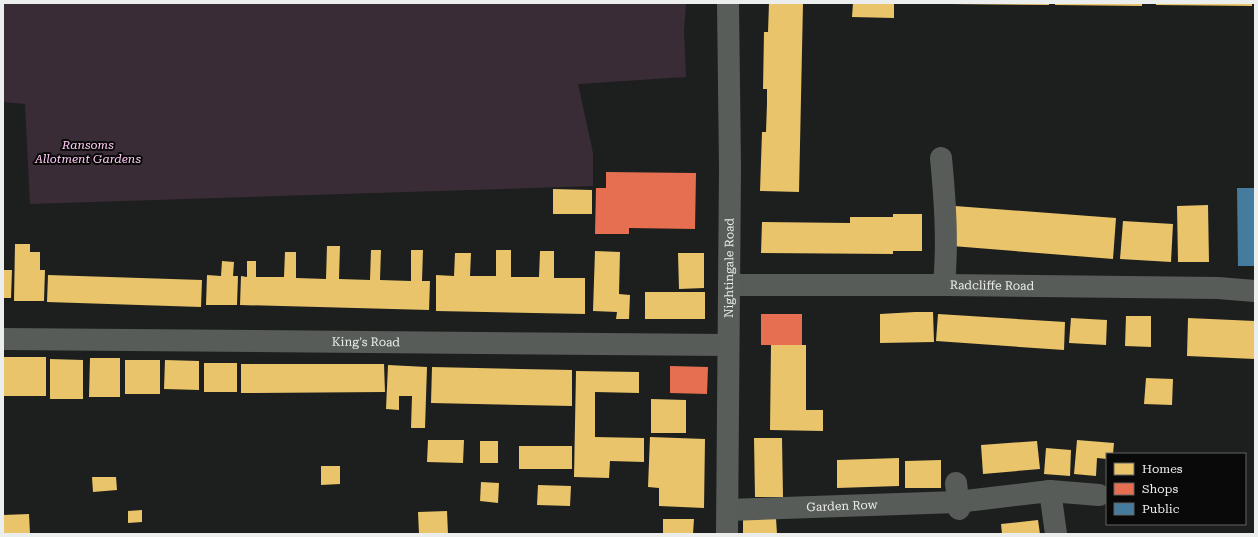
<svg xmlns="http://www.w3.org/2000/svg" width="1258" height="537" viewBox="0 0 1258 537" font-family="'Roboto Serif',serif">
<rect width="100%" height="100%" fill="#1d1f1e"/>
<path fill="#3a2c37" d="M 3,3 L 686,3 L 684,30 L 686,77 L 578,84 L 593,153 L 593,186 L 30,204 L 25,104 L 3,102 Z"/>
<g fill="#e9c46a">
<path d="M 769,3 L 803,3 L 799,192 L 760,191 L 762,132 L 766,132 L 767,103 L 767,89 L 763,89 L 764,32 L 768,32 Z"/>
<path d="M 853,3 L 894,3 L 894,18 L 852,17 Z"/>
<path d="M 951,3 L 1049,3 L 1049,5 L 951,4 Z"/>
<path d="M 1055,3 L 1142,3 L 1142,6 L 1055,5 Z"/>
<path d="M 1156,3 L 1252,3 L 1252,6 L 1156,5 Z"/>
<path d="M 553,189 L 592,190 L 592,214 L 553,214 Z"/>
<path d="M 1208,205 L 1209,262 L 1178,262 L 1177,206 Z"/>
<path d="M 955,206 L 1116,218 L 1113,259 L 952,246 Z"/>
<path d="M 893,214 L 922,214 L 922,251 L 893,251 L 893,254 L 761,253 L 762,222 L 850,223 L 850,217 L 893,217 Z"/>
<path d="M 1123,221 L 1173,224 L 1171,262 L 1120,259 Z"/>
<path d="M 15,244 L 30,244 L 30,252 L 40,252 L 40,270 L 45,270 L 44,301 L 14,301 Z"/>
<path d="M 327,246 L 340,246 L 339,279 L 370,280 L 371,250 L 381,250 L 380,280 L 411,281 L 411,250 L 423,250 L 422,281 L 430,281 L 429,310 L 240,305 L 241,276 L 247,277 L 247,261 L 256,261 L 256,277 L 284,277 L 285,252 L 296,252 L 296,278 L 326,279 Z"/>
<path d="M 496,250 L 511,250 L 511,277 L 539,277 L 540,251 L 554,251 L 554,278 L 585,278 L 585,314 L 436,311 L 436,275 L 454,276 L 455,253 L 471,253 L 470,276 L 496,276 Z"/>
<path d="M 595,251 L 620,252 L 619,294 L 630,295 L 629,319 L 616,319 L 617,312 L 593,311 Z"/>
<path d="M 678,253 L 704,253 L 704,288 L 679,289 Z"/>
<path d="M 222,261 L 234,262 L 233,276 L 238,276 L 237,305 L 206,305 L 207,275 L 221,276 Z"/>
<path d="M 3,270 L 12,270 L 11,298 L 3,298 Z"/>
<path d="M 48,275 L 202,280 L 201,307 L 47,302 Z"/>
<rect x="645" y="292" width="60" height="27"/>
<path d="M 915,312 L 933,312 L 934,342 L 880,343 L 880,314 Z"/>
<path d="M 938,314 L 1065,322 L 1064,350 L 936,341 Z"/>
<path d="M 1126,316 L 1151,316 L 1151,347 L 1125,346 Z"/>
<path d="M 1071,318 L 1107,320 L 1106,345 L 1069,343 Z"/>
<path d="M 1188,318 L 1255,321 L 1255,359 L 1187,356 Z"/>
<path d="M 771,345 L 806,345 L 806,410 L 823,410 L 823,431 L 770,430 Z"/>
<rect x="3" y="357" width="43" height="39"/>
<path d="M 90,358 L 120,358 L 120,397 L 89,397 Z"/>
<path d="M 50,359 L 83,360 L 83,399 L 50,399 Z"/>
<rect x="125" y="360" width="35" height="34"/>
<path d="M 165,360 L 199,361 L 199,390 L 164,389 Z"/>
<rect x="204" y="363" width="33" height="29"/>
<path d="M 241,364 L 384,364 L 385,392 L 241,393 Z"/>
<path d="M 388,365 L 427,367 L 425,428 L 411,428 L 412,396 L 399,396 L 399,410 L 386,409 Z"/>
<path d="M 432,367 L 572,370 L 572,406 L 431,403 Z"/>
<path d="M 576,371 L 639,372 L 639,393 L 595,392 L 595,437 L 644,438 L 644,462 L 610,461 L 609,478 L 574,477 Z"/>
<path d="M 1146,378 L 1173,379 L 1172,405 L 1144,404 Z"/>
<path d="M 651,399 L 686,400 L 686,433 L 651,433 Z"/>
<path d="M 650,437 L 705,439 L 704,508 L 659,506 L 659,488 L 648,487 Z"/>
<path d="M 754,438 L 782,438 L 783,497 L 755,497 Z"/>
<path d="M 428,440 L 464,440 L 463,463 L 427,462 Z"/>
<path d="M 1077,440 L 1114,443 L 1113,454 L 1107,454 L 1107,459 L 1097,458 L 1096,476 L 1074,474 Z"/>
<rect x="480" y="441" width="18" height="22"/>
<path d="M 1037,441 L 1040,469 L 983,474 L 981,445 Z"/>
<rect x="519" y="446" width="53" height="23"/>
<path d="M 1046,448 L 1071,450 L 1070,476 L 1044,474 Z"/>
<path d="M 899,458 L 899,486 L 837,488 L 837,460 Z"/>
<path d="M 941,460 L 941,488 L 905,488 L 905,461 Z"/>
<path d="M 321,466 L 340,466 L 340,484 L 321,485 Z"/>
<path d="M 92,477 L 116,477 L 117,490 L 93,492 Z"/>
<path d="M 481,482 L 499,483 L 498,503 L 480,501 Z"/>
<path d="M 538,485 L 571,486 L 570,506 L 537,505 Z"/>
<path d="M 142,510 L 142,522 L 128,523 L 128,511 Z"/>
<path d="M 447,511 L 448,534 L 419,534 L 418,512 Z"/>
<path d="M 29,514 L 30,534 L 3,534 L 3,515 Z"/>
<path d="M 776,518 L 777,534 L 743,534 L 743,519 Z"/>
<path d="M 663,519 L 694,519 L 693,534 L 663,534 Z"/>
<path d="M 1038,520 L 1040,534 L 1002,534 L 1001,524 Z"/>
</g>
<g fill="#e76f51">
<path d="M 606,172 L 696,173 L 695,229 L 629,228 L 629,234 L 595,234 L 596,188 L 606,188 Z"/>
<rect x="761" y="314" width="41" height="31"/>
<path d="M 670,366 L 708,367 L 707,394 L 670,393 Z"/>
</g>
<path fill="#457b9d" d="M 1237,188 L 1255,188 L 1255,266 L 1238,266 Z"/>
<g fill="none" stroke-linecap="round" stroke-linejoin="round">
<g stroke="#585c59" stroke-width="22">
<path d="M 941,158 C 945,200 948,242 944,285"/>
<path id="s1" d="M 729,285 L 944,285 L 1218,288 L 1255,291"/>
<path id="s2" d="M 3,339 L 728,345"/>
<path d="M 956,483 L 959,509"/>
<path d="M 1050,491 L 1056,534"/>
<path id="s3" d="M 728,510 L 957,502 L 1050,491 L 1099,495"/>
</g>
<path stroke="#585d5a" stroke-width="22" id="s4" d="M 727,534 L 730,168 L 728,3"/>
</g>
<g text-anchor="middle" stroke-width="4" stroke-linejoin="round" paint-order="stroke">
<g font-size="12" font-style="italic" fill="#ffcaf4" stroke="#080908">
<text x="88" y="149">Ransoms<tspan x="88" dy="14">Allotment Gardens</tspan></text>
</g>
<g font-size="12" fill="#ebeeec" stroke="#080908">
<text dy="4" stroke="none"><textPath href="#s4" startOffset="266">Nightingale Road</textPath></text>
<text dy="4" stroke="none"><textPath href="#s1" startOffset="263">Radcliffe Road</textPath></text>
<text dy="4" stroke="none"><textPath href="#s2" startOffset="363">King's Road</textPath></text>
<text dy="4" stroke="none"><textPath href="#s3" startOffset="114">Garden Row</textPath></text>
</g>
</g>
<rect width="1258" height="537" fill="none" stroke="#ebeeec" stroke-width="8"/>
<rect x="1106" y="453" width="140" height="72" fill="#080908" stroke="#636563"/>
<rect x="1114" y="463" width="20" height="12" fill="#e9c46a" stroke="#636563"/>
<text x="1142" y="473" font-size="12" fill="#ebeeec">Homes</text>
<rect x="1114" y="483" width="20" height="12" fill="#e76f51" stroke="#636563"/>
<text x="1142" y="493" font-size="12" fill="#ebeeec">Shops</text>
<rect x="1114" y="503" width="20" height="12" fill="#457b9d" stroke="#636563"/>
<text x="1142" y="513" font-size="12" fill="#ebeeec">Public</text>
</svg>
